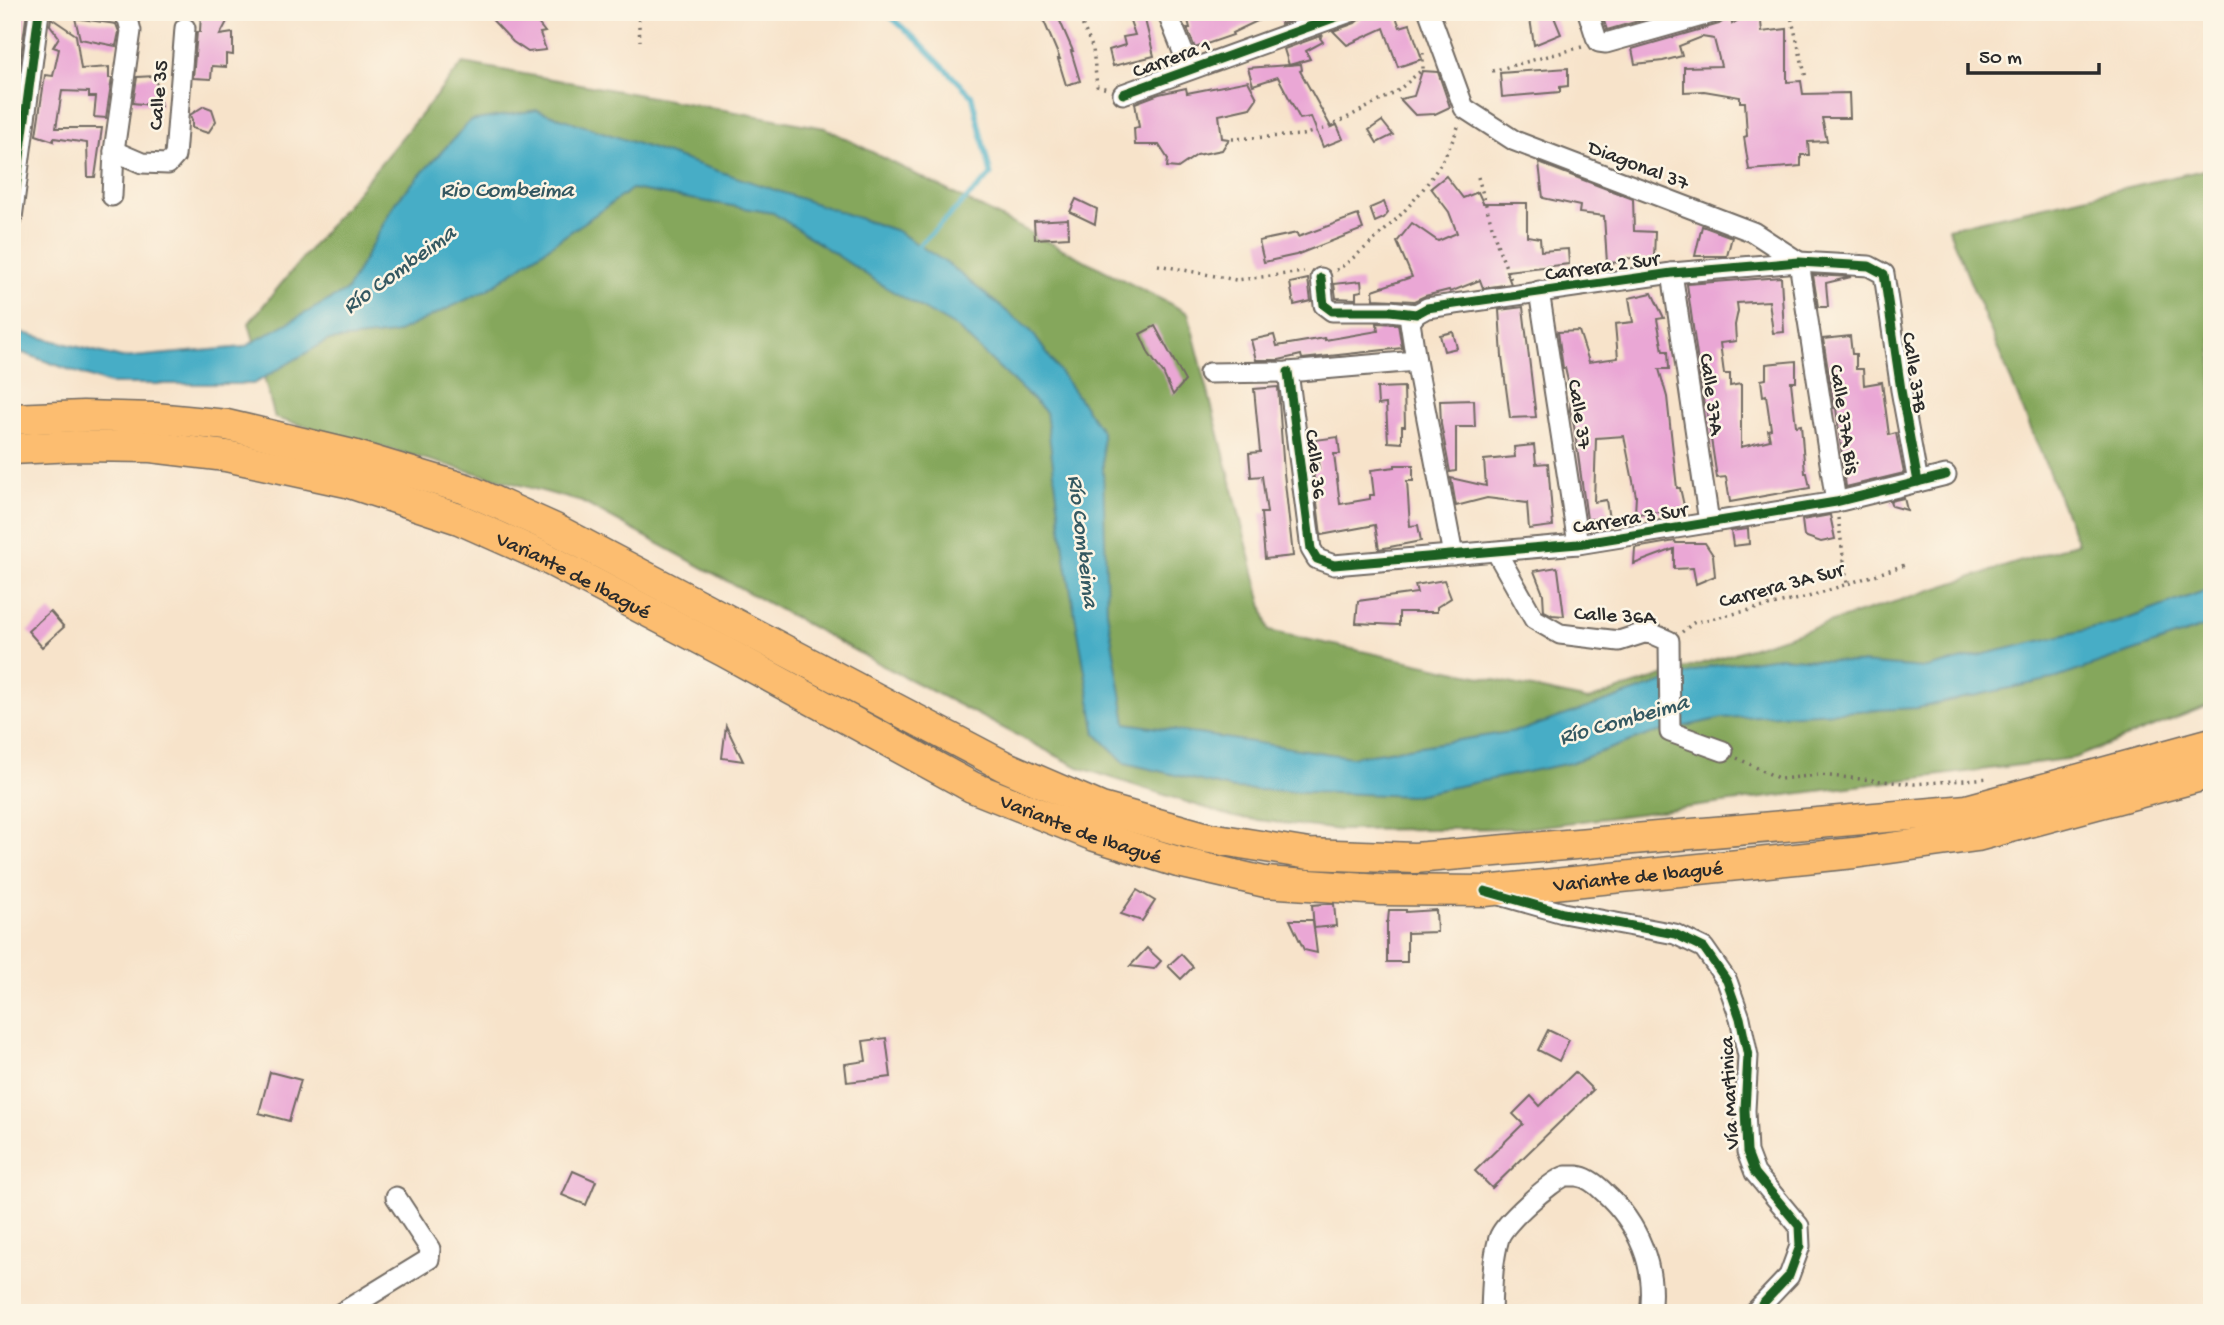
<svg xmlns="http://www.w3.org/2000/svg" width="2224" height="1325" viewBox="0 0 2224 1325" font-family="'Gochi Hand',sans-serif">
<rect width="100%" height="100%" fill="#fcf5e5"/>
<filter id="ink" filterUnits="userSpaceOnUse"><feTurbulence type="fractalNoise" baseFrequency=".0143" numOctaves="2"/><feDisplacementMap in="SourceGraphic" scale="14" xChannelSelector="R" yChannelSelector="G"/><feConvolveMatrix kernelMatrix="1 2 1 2 8 2 1 2 1" color-interpolation-filters="sRGB"/></filter>
<filter id="wash" filterUnits="userSpaceOnUse"><feTurbulence type="fractalNoise" baseFrequency=".00686" numOctaves="4" result="noise"/><feDisplacementMap in="SourceGraphic" scale="28" xChannelSelector="R" yChannelSelector="G"/><feGaussianBlur stdDeviation="1.57" result="paint"/><feColorMatrix in="noise" values="0 0 0 0 0 0 0 0 0 0 0 0 0 0 0 0 0 1.4 0 .05"/><feComposite in="paint" operator="in"/></filter>
<g filter="url(#wash)">
<rect width="100%" height="100%" fill="#f7e3ca"/>
<path fill="#85a75c" stroke="#586944" stroke-width="2" d="M 463,63 L 825,128 L 1188,313 L 1269,631 L 1588,700 L 2078,543 L 1948,228 L 2212,168 L 2212,704 L 2074,758 L 1528,828 L 1339,830 L 1233,817 L 1078,767 L 874,661 L 582,502 L 275,418 L 249,323 Z"/>
<path fill="#46adc6" stroke="#386c78" stroke-width="2" d="M 537,110 L 897,231 L 948,264 L 1031,331 L 1102,431 L 1107,611 L 1126,723 L 1351,757 L 1522,730 L 1711,666 L 1779,657 L 1926,668 L 2119,622 L 2212,588 L 2212,624 L 2057,678 L 1917,708 L 1722,718 L 1651,734 L 1570,763 L 1410,796 L 1234,789 L 1125,763 L 1096,734 L 1066,564 L 1046,412 L 957,328 L 885,287 L 773,213 L 632,189 L 487,290 L 394,334 L 327,341 L 253,384 L 109,384 L 12,349 L 12,330 L 122,358 L 244,347 L 347,290 L 396,201 L 470,121 Z"/>
<g fill="none" stroke-linecap="round" stroke-linejoin="round">
<path stroke="#46adc6" stroke-width="5" d="M 885,12 L 917,40 L 972,96 L 991,175 L 915,249"/>
</g>
<g id="blocks">
<g fill="#eaa7d5">
<path d="M 12,12 L 27,12 L 19,69 L 12,69 Z"/>
<path d="M 485,12 L 529,12 L 545,32 L 540,33 L 546,50 L 528,52 L 513,42 Z"/>
<path d="M 1040,12 L 1056,12 L 1073,51 L 1071,51 L 1080,81 L 1066,85 L 1058,59 L 1060,59 Z"/>
<path d="M 1127,12 L 1143,12 L 1154,56 L 1113,66 L 1109,50 L 1125,45 L 1123,37 L 1135,35 Z"/>
<path d="M 1186,12 L 1228,12 L 1229,16 L 1244,12 L 1276,12 L 1232,33 L 1233,35 L 1195,48 L 1187,28 L 1190,28 Z"/>
<path d="M 1279,12 L 1313,12 L 1281,24 Z"/>
<path d="M 1362,12 L 1394,12 L 1400,27 L 1410,24 L 1422,59 L 1398,67 L 1384,28 L 1347,45 L 1333,31 L 1355,23 L 1360,19 Z"/>
<path d="M 1529,12 L 1552,12 L 1561,34 L 1534,45 Z"/>
<path d="M 1601,12 L 1670,12 L 1607,30 Z"/>
<path d="M 1728,12 L 1730,12 L 1732,24 L 1751,12 L 1760,12 L 1762,32 L 1787,29 L 1787,82 L 1801,81 L 1803,94 L 1849,93 L 1850,118 L 1822,118 L 1827,141 L 1808,142 L 1809,155 L 1801,155 L 1801,166 L 1749,170 L 1744,137 L 1747,136 L 1745,102 L 1740,102 L 1740,97 L 1704,91 L 1684,92 L 1684,67 L 1721,66 L 1714,39 L 1702,37 L 1679,46 L 1682,56 L 1663,61 L 1635,64 L 1632,49 L 1719,24 L 1725,20 Z"/>
<path d="M 201,13 L 231,14 L 220,35 L 233,33 L 233,55 L 226,54 L 226,67 L 212,66 L 211,79 L 193,78 L 197,32 L 200,32 Z"/>
<path d="M 51,18 L 76,35 L 81,69 L 109,67 L 109,78 L 112,78 L 106,118 L 94,117 L 96,97 L 89,97 L 89,92 L 62,91 L 56,128 L 102,128 L 95,177 L 88,177 L 87,143 L 54,138 L 54,141 L 36,135 L 45,75 L 53,76 L 59,49 L 53,47 L 59,37 L 50,25 Z"/>
<path d="M 75,18 L 116,24 L 119,32 L 116,46 L 80,39 Z"/>
<path d="M 1323,35 L 1320,38 L 1323,42 L 1306,51 L 1310,59 L 1289,65 L 1284,49 Z"/>
<path d="M 1301,64 L 1302,70 L 1300,71 L 1331,127 L 1337,125 L 1343,139 L 1323,147 L 1311,117 L 1300,119 L 1278,77 L 1253,85 L 1248,68 Z"/>
<path d="M 1568,68 L 1568,86 L 1560,87 L 1560,92 L 1502,97 L 1500,73 Z"/>
<path d="M 1422,71 L 1438,72 L 1450,107 L 1435,114 L 1415,115 L 1400,99 L 1414,96 Z"/>
<path d="M 155,76 L 161,106 L 133,103 L 137,77 Z"/>
<path d="M 1248,81 L 1257,98 L 1250,108 L 1219,115 L 1222,138 L 1229,139 L 1222,150 L 1197,155 L 1178,168 L 1167,167 L 1168,159 L 1159,145 L 1135,145 L 1134,128 L 1139,127 L 1135,103 L 1159,94 L 1186,88 L 1187,93 Z"/>
<path d="M 204,106 L 212,109 L 216,121 L 208,133 L 192,128 L 192,120 L 190,115 Z"/>
<path d="M 1382,121 L 1393,135 L 1377,143 L 1369,130 Z"/>
<path d="M 1539,163 L 1633,199 L 1634,231 L 1655,232 L 1654,259 L 1622,258 L 1622,262 L 1607,263 L 1604,216 L 1579,213 L 1580,206 L 1543,198 Z"/>
<path d="M 1446,176 L 1463,198 L 1478,192 L 1483,203 L 1527,203 L 1527,236 L 1540,238 L 1541,251 L 1568,249 L 1569,264 L 1506,271 L 1511,284 L 1483,288 L 1480,280 L 1450,292 L 1449,290 L 1425,296 L 1414,301 L 1374,299 L 1373,290 L 1412,277 L 1397,242 L 1412,223 L 1438,241 L 1457,233 L 1449,212 L 1431,188 Z"/>
<path d="M 1076,199 L 1097,209 L 1095,224 L 1070,212 Z"/>
<path d="M 1384,202 L 1388,213 L 1384,218 L 1375,222 L 1370,208 Z"/>
<path d="M 1358,215 L 1363,229 L 1296,255 L 1264,262 L 1259,241 L 1297,233 L 1298,237 Z"/>
<path d="M 1068,219 L 1069,237 L 1035,239 L 1034,221 Z"/>
<path d="M 1702,226 L 1732,237 L 1727,256 L 1695,256 Z"/>
<path d="M 1813,275 L 1851,277 L 1826,283 L 1828,307 L 1818,307 Z"/>
<path d="M 1781,277 L 1784,332 L 1773,333 L 1769,301 L 1737,303 L 1738,311 L 1735,325 L 1736,341 L 1720,343 L 1724,374 L 1730,374 L 1730,386 L 1741,384 L 1741,447 L 1770,440 L 1768,430 L 1771,429 L 1766,395 L 1763,396 L 1761,380 L 1766,379 L 1766,364 L 1796,361 L 1796,382 L 1791,382 L 1796,426 L 1801,425 L 1805,473 L 1807,473 L 1810,488 L 1730,502 L 1726,477 L 1717,478 L 1706,406 L 1704,406 L 1687,284 Z"/>
<path d="M 1308,279 L 1311,301 L 1294,305 L 1290,283 Z"/>
<path d="M 1361,281 L 1362,291 L 1356,292 L 1356,299 L 1336,298 L 1334,284 Z"/>
<path d="M 1652,293 L 1664,318 L 1657,319 L 1663,351 L 1668,351 L 1669,369 L 1659,369 L 1667,397 L 1677,488 L 1680,488 L 1685,510 L 1635,514 L 1636,496 L 1624,436 L 1596,438 L 1594,502 L 1606,500 L 1609,519 L 1587,519 L 1574,426 L 1570,411 L 1571,394 L 1565,368 L 1563,368 L 1558,332 L 1579,331 L 1589,362 L 1618,358 L 1615,324 L 1633,322 L 1629,298 Z"/>
<path d="M 1523,307 L 1536,417 L 1510,418 L 1502,357 L 1499,310 Z"/>
<path d="M 1377,323 L 1398,324 L 1402,348 L 1302,359 L 1301,355 L 1279,360 L 1256,360 L 1251,340 L 1274,335 L 1277,346 L 1325,338 L 1325,340 L 1378,331 Z"/>
<path d="M 1155,326 L 1185,381 L 1173,395 L 1163,373 L 1149,354 L 1140,334 Z"/>
<path d="M 1453,332 L 1457,348 L 1444,351 L 1440,335 Z"/>
<path d="M 1850,336 L 1852,354 L 1856,354 L 1856,369 L 1863,369 L 1864,385 L 1882,382 L 1889,435 L 1896,433 L 1904,473 L 1846,487 L 1836,408 L 1834,408 L 1823,339 Z"/>
<path d="M 1278,387 L 1284,473 L 1293,556 L 1265,559 L 1261,513 L 1267,513 L 1262,476 L 1251,477 L 1249,453 L 1260,452 L 1254,389 Z"/>
<path d="M 1404,387 L 1405,426 L 1402,426 L 1402,443 L 1388,442 L 1386,404 L 1378,405 L 1377,388 Z"/>
<path d="M 1474,400 L 1475,427 L 1456,427 L 1456,471 L 1450,472 L 1441,424 L 1440,401 Z"/>
<path d="M 1338,437 L 1340,454 L 1334,454 L 1340,504 L 1370,499 L 1370,495 L 1374,495 L 1371,470 L 1395,467 L 1395,465 L 1413,465 L 1413,481 L 1407,481 L 1410,526 L 1418,525 L 1421,541 L 1379,549 L 1375,525 L 1321,535 L 1313,470 L 1319,469 L 1315,440 Z"/>
<path d="M 1534,445 L 1536,464 L 1548,463 L 1553,526 L 1529,529 L 1527,503 L 1487,498 L 1456,506 L 1451,478 L 1486,486 L 1484,460 L 1515,457 L 1514,447 Z"/>
<path d="M 1904,498 L 1907,510 L 1892,506 L 1890,501 Z"/>
<path d="M 1830,515 L 1835,539 L 1821,542 L 1804,536 L 1802,520 Z"/>
<path d="M 1748,529 L 1749,544 L 1733,546 L 1731,531 Z"/>
<path d="M 1675,541 L 1676,543 L 1705,543 L 1713,555 L 1715,576 L 1696,584 L 1693,568 L 1674,569 L 1674,549 L 1634,564 L 1635,548 Z"/>
<path d="M 1557,567 L 1558,569 L 1564,616 L 1552,615 L 1544,611 L 1543,594 L 1534,571 Z"/>
<path d="M 1444,580 L 1451,598 L 1437,607 L 1437,612 L 1399,612 L 1399,625 L 1356,623 L 1358,601 L 1417,593 L 1415,585 Z"/>
<path d="M 50,611 L 64,627 L 42,647 L 28,631 Z"/>
<path d="M 726,726 L 743,761 L 722,758 Z"/>
<path d="M 1137,890 L 1155,901 L 1142,921 L 1121,914 Z"/>
<path d="M 1324,904 L 1334,904 L 1336,926 L 1314,928 L 1312,905 Z"/>
<path d="M 1389,910 L 1406,910 L 1406,912 L 1436,910 L 1437,932 L 1407,933 L 1407,962 L 1387,962 L 1387,922 L 1388,921 Z"/>
<path d="M 1290,920 L 1313,920 L 1317,953 L 1304,950 Z"/>
<path d="M 1147,948 L 1161,961 L 1154,969 L 1130,966 Z"/>
<path d="M 1181,954 L 1193,967 L 1181,979 L 1168,966 Z"/>
<path d="M 1548,1030 L 1569,1040 L 1559,1061 L 1538,1050 Z"/>
<path d="M 886,1038 L 891,1077 L 847,1082 L 845,1064 L 866,1061 L 863,1041 Z"/>
<path d="M 270,1072 L 301,1080 L 289,1121 L 259,1113 Z"/>
<path d="M 1575,1072 L 1593,1090 L 1492,1188 L 1475,1171 L 1523,1124 L 1513,1114 L 1531,1096 L 1540,1106 Z"/>
<path d="M 573,1171 L 596,1181 L 586,1205 L 562,1195 Z"/>
</g>
</g>
</g>
<g filter="url(#ink)">
<use href="#blocks" fill-opacity="0" stroke="#726b63" stroke-width="2"/>
<g fill="none" stroke-linecap="round" stroke-linejoin="round">
<defs>
<g id="minor">
<path d="M 1167,12 L 1190,69"/>
<path d="M 1429,12 L 1464,108 L 1515,141 L 1753,232 L 1799,262 L 1836,502"/>
<path d="M 1588,12 L 1596,37 L 1599,42 L 1606,43 L 1716,12"/>
<path d="M 1123,94 L 1350,12"/>
<path d="M 114,151 L 142,163 L 168,164 L 175,156 L 185,28"/>
<path d="M 112,196 L 114,151 L 131,31 L 128,19 L 122,12"/>
<path d="M 12,218 L 39,12"/>
<path d="M 1672,273 L 1709,522"/>
<path d="M 1321,278 L 1324,305 L 1332,311 L 1390,311 L 1416,314 L 1427,308 L 1672,273 L 1799,262 L 1869,266 L 1884,274 L 1901,390 L 1918,482"/>
<path d="M 1539,291 L 1578,544"/>
<path d="M 1416,314 L 1410,322 L 1416,361 L 1453,555"/>
<path d="M 1288,372 L 1311,549 L 1317,559 L 1334,565 L 1578,544 L 1836,502 L 1946,475"/>
<path d="M 1209,373 L 1288,372 L 1416,361"/>
<path d="M 1497,553 L 1534,619 L 1560,634 L 1619,641 L 1644,633 L 1653,634 L 1669,641 L 1670,732 L 1723,751"/>
<path d="M 1500,895 L 1563,913 L 1675,934 L 1704,948 L 1727,981 L 1740,1018 L 1748,1056 L 1745,1110 L 1747,1152 L 1755,1173 L 1799,1226 L 1800,1246 L 1789,1276 L 1754,1313"/>
<path d="M 341,1313 L 429,1259 L 430,1249 L 396,1197"/>
<path d="M 1491,1313 C 1492,1288 1492,1262 1499,1238 C 1503,1224 1552,1180 1566,1176 C 1569,1176 1573,1176 1577,1176 C 1587,1177 1597,1185 1604,1192 C 1638,1223 1657,1267 1650,1313"/>
</g>
<g id="highway">
<path d="M 12,419 L 83,416 L 155,418 L 227,425 L 353,455 L 466,489 L 555,529 L 1004,766 L 1101,808 L 1204,837 L 1309,854 L 1415,858 L 1967,810 L 2212,743"/>
<path id="s1" d="M 12,449 L 75,446 L 151,447 L 226,456 L 347,482 L 459,519 L 542,556 L 725,652 L 972,787 L 1095,836 L 1178,862 L 1265,882 L 1381,890 L 1485,891 L 1854,853 L 1977,836 L 2212,773"/>
</g>
</defs>
<use href="#minor" stroke="#726b63" stroke-width="23"/>
<use href="#highway" stroke="#726b63" stroke-width="33"/>
<g stroke="#726b63" stroke-width="3.5" stroke-dasharray="2 5" stroke-linecap="butt">
<path d="M 638,12 L 640,41"/>
<path d="M 1077,12 L 1093,49 L 1097,86 L 1108,89"/>
<path d="M 1790,12 L 1806,78"/>
<path d="M 1492,71 L 1582,47"/>
<path d="M 1232,139 L 1302,135 L 1327,128 L 1395,93 L 1423,69 L 1423,53"/>
<path d="M 1478,177 L 1498,247 L 1511,280"/>
<path d="M 1158,265 L 1236,280 L 1304,272"/>
<path d="M 1336,270 L 1339,269 C 1388,231 1439,184 1459,124"/>
<path d="M 1838,518 L 1847,583"/>
<path d="M 1682,632 L 1693,623 L 1808,597 L 1905,565"/>
<path d="M 1737,758 L 1780,779 L 1819,775 L 1914,784 L 1990,778"/>
</g>
<use href="#minor" stroke="#fff" stroke-width="19"/>
<use href="#highway" stroke="#fcbd6f" stroke-width="30"/>
<defs>
<g id="cycleway">
<path d="M 1123,94 L 1350,12"/>
<path d="M 12,218 L 39,12"/>
<path d="M 1321,278 L 1324,305 L 1332,311 L 1390,311 L 1416,314 L 1427,308 L 1672,273 L 1799,262 L 1869,266 L 1884,274 L 1901,390 L 1918,482"/>
<path d="M 1288,372 L 1311,549 L 1317,559 L 1334,565 L 1578,544 L 1836,502 L 1946,475"/>
<path d="M 1485,891 L 1563,913 L 1675,934 L 1704,948 L 1727,981 L 1740,1018 L 1748,1056 L 1745,1110 L 1747,1152 L 1755,1173 L 1799,1226 L 1800,1246 L 1789,1276 L 1754,1313"/>
</g>
</defs>
<use href="#cycleway" stroke="#fcf5e5" stroke-width="13"/>
<use href="#cycleway" stroke="#1b5e20" stroke-width="9"/>
</g>
</g>
<g text-anchor="middle" stroke-width="5" stroke-linejoin="round" paint-order="stroke">
<g font-size="21" fill="#2b2b2b" stroke="#fcf5e5">
<text transform="translate(1171 57) rotate(-20)" y="7">Carrera 1</text>
<text transform="translate(157 95) rotate(-85)" y="7">Calle 35</text>
<text transform="translate(1639 164) rotate(21)" y="7">Diagonal 37</text>
<text transform="translate(1602 265) rotate(-8)" y="7">Carrera 2 Sur</text>
<text transform="translate(1916 372) rotate(81)" y="7">Calle 37B</text>
<text transform="translate(1713 394) rotate(82)" y="7">Calle 37A</text>
<text transform="translate(1581 414) rotate(81)" y="7">Calle 37</text>
<text transform="translate(1846 419) rotate(81)" y="7">Calle 37A Bis</text>
<text transform="translate(1317 464) rotate(83)" y="7">Calle 36</text>
<text transform="translate(1630 517) rotate(-9)" y="7">Carrera 3 Sur</text>
<text dy="7" stroke="none"><textPath href="#s1" startOffset="584">Variante de Ibagué</textPath></text>
<text transform="translate(1781 584) rotate(-15)" y="7">Carrera 3A Sur</text>
<text transform="translate(1615 614) rotate(3)" y="7">Calle 36A</text>
<text dy="7" stroke="none"><textPath href="#s1" startOffset="1152">Variante de Ibagué</textPath></text>
<text dy="7" stroke="none"><textPath href="#s1" startOffset="1718">Variante de Ibagué</textPath></text>
<text transform="translate(1728 1093) rotate(-93)" y="7">Vía Martinica</text>
</g>
<g font-size="23" font-style="italic" fill="#345861" stroke="#fcf5e5">
<text x="507" y="196">Rio Combeima</text>
<text transform="translate(398 268) rotate(-36)" y="8">Río Combeima</text>
<text transform="translate(1085 541) rotate(83)" y="8">Río Combeima</text>
<text transform="translate(1623 718) rotate(-16)" y="8">Río Combeima</text>
</g>
</g>
<rect width="2224" height="1325" fill="none" stroke="#fcf5e5" stroke-width="42"/>
<path d="M1968 63v10h131v-10" fill="none" stroke="#2b2b2b" stroke-width="3.5"/>
<text x="1979" y="63" font-size="21" fill="#2b2b2b" stroke="#fcf5e5" stroke-width="5" paint-order="stroke">50 m</text>
</svg>
